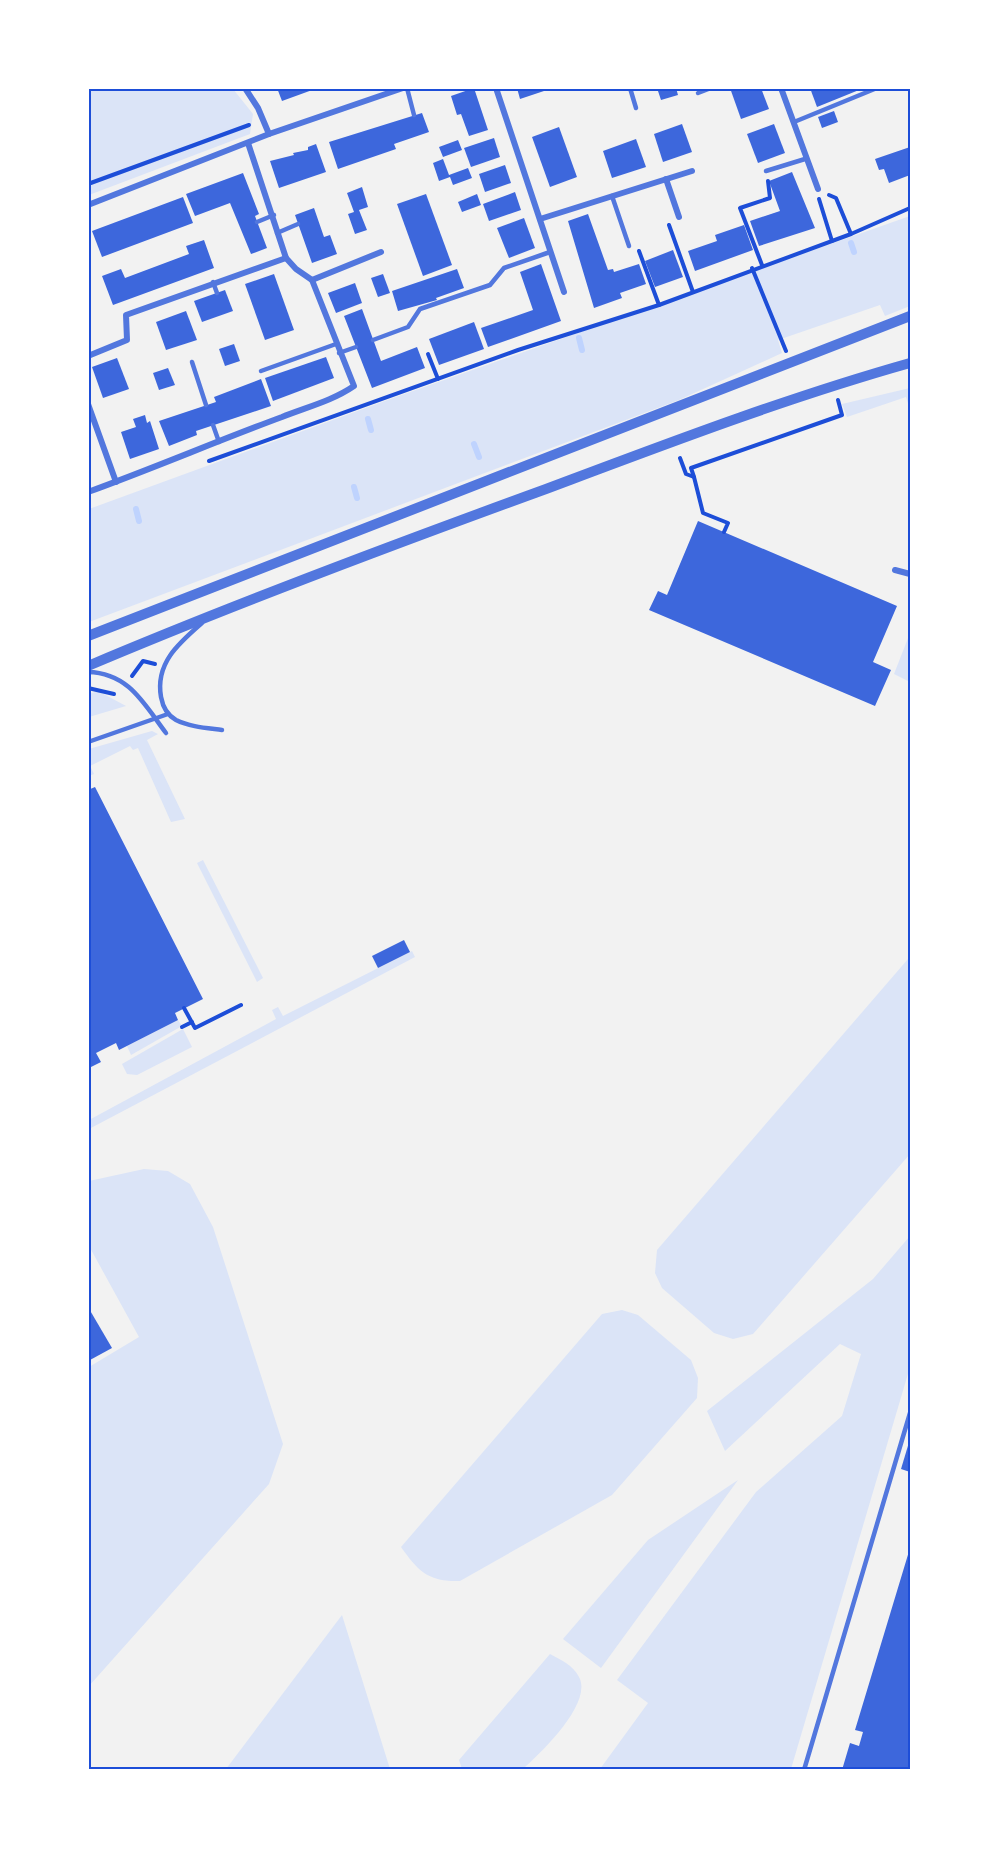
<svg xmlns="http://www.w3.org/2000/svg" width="999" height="1858" viewBox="0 0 999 1858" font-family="Quicksand,sans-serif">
<rect width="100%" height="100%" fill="#f2f2f2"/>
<g fill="#dbe4f7">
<path d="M 89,89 L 233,89 L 253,114 L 250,134 L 89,195 Z"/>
<path d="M 910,216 L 910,306 L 885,316 L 880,305 L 778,340 L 782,353 L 679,400 L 89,622 L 89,509 L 393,398 Z"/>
<path d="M 910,388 L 910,410 L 906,397 L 847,417 L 842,404 Z"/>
<path d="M 910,633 L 910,682 L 894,674 Z"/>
<path d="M 98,691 L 126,706 L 89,717 L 89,694 Z"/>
<path d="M 152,731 L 158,734 L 147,740 L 185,819 L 171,822 L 138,748 L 133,750 L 130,746 L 90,766 L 94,774 L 89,776 L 89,749 Z"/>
<path d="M 203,860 L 263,978 L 257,982 L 197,863 Z"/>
<path d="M 412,951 L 415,957 L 89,1129 L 89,1120 L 276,1019 L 272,1010 L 278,1007 L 283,1016 Z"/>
<path d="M 908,959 L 910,959 L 910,1154 L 753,1334 L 733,1339 L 714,1333 L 662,1288 L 655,1273 L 657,1250 Z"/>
<path d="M 178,1020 L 182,1026 L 131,1055 L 127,1046 Z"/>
<path d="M 183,1029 L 192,1047 L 137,1075 L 127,1074 L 122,1064 Z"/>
<path d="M 144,1169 L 168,1171 L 190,1184 L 213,1227 L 283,1444 L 269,1484 L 89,1686 L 89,1367 L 139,1337 L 89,1246 L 89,1181 Z"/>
<path d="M 910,1236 L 910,1367 L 791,1769 L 600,1769 L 648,1703 L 617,1680 L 756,1492 L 842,1416 L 861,1354 L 840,1344 L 725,1451 L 707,1411 L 873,1279 Z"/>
<path d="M 622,1310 L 638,1315 L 691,1360 L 698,1378 L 697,1398 L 612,1495 L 460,1581 C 428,1582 418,1571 401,1547 L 602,1314 Z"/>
<path d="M 738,1480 L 601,1668 L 563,1639 L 648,1540 Z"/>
<path d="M 342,1615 L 390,1769 L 226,1769 Z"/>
<path d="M 550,1654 C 561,1660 573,1665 579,1677 C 593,1703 542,1752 523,1769 L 462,1769 L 459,1760 Z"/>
</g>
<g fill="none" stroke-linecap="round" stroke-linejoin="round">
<g stroke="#bfd3fe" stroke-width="6">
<path d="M 851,243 L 854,252"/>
<path d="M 579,338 L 582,350"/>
<path d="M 368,419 L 371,430"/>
<path d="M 474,444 L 479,457"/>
<path d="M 354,487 L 357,498"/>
<path d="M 136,509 L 139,521"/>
</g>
</g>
<g fill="#3d67dc">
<path d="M 277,88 L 315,88 L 315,89 L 282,101 Z"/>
<path d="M 474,88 L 488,130 L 469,136 L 461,114 L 457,115 L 451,96 Z"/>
<path d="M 517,88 L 543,88 L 544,91 L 520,99 Z"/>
<path d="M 657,88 L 676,88 L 678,95 L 661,100 Z"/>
<path d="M 730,88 L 761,88 L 769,109 L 741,119 Z"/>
<path d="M 810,88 L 858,88 L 859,90 L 817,107 Z"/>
<path d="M 834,111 L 838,122 L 822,128 L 818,117 Z"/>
<path d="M 422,113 L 429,132 L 394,144 L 396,149 L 338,169 L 329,142 Z"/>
<path d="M 682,124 L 692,152 L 663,162 L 654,134 Z"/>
<path d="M 774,124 L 785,153 L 758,163 L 747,134 Z"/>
<path d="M 559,127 L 577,177 L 550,187 L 532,137 Z"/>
<path d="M 494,138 L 500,157 L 471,167 L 464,148 Z"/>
<path d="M 636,139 L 646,167 L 612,178 L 603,151 Z"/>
<path d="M 458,140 L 462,150 L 443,157 L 439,147 Z"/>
<path d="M 316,144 L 326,172 L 279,188 L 270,161 L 294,155 L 293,153 L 308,150 L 308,147 Z"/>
<path d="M 910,147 L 910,175 L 889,183 L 884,169 L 879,170 L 875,159 Z"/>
<path d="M 443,159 L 449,175 L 468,168 L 472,178 L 453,185 L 450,177 L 439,181 L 433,163 Z"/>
<path d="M 505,165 L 511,183 L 485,192 L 479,174 Z"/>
<path d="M 792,172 L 815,228 L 759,246 L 750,221 L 780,211 L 769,181 Z"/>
<path d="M 243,173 L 259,214 L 255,216 L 267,248 L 251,254 L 230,203 L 195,216 L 186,194 Z"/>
<path d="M 362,187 L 368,207 L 359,210 L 367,230 L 355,234 L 348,214 L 354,212 L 347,193 Z"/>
<path d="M 515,192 L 521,210 L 489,221 L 483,204 Z"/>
<path d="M 426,194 L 452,265 L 423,276 L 397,204 Z"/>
<path d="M 477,194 L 481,205 L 462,212 L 458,202 Z"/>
<path d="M 183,197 L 193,223 L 102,257 L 92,231 Z"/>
<path d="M 314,208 L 324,237 L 330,235 L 337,254 L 312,263 L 295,215 Z"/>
<path d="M 588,214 L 608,270 L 613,269 L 614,272 L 639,264 L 646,284 L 620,293 L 622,298 L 594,308 L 568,221 Z"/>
<path d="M 524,218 L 535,248 L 509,258 L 497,228 Z"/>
<path d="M 744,225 L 753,250 L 695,271 L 688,251 L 717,241 L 715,235 Z"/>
<path d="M 204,240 L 214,268 L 113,305 L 102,276 L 121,269 L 125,278 L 189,254 L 186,246 Z"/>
<path d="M 673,250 L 683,277 L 655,287 L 645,261 Z"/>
<path d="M 541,264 L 561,321 L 488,347 L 481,328 L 533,310 L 520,272 Z"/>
<path d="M 457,269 L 464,288 L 436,298 L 437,300 L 398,311 L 392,291 Z"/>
<path d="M 274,274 L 294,330 L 265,340 L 245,284 Z"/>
<path d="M 383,274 L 390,293 L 378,297 L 371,278 Z"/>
<path d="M 355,283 L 362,303 L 336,313 L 328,293 Z"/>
<path d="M 225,290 L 233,311 L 202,322 L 194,301 Z"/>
<path d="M 362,309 L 381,361 L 417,347 L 425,368 L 372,388 L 344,316 Z"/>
<path d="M 186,311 L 197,340 L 166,350 L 156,322 Z"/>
<path d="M 474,322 L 484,349 L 439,365 L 429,339 Z"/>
<path d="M 234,344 L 240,361 L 225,366 L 219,349 Z"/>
<path d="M 326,357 L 334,378 L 273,401 L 265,378 Z"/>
<path d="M 117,358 L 129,389 L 103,398 L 92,367 Z"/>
<path d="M 168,368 L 175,385 L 159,390 L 153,373 Z"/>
<path d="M 261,379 L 271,406 L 196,431 L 197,435 L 169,446 L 159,421 L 216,402 L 214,397 Z"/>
<path d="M 145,415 L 147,423 L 150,421 L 159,449 L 130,459 L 121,432 L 136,427 L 133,419 Z"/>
<path d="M 698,521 L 897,606 L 873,662 L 891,670 L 875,706 L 649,610 L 658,591 L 667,595 Z"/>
<path d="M 95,787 L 203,999 L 175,1013 L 178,1020 L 119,1050 L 116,1043 L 96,1053 L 101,1062 L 91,1067 L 88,1062 L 88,790 Z"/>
<path d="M 404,940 L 410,952 L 378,968 L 372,956 Z"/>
<path d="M 88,1307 L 112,1348 L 90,1360 L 88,1358 Z"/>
<path d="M 910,1439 L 910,1472 L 901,1469 Z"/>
<path d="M 910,1548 L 910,1770 L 842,1770 L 850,1743 L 859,1746 L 863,1732 L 855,1730 Z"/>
</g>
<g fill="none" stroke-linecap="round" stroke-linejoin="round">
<g stroke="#1d4ed8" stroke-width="4">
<path d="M 88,184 L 249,125"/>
<path d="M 829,195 L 836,198 L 851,234"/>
<path d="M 819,199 L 832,241"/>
<path d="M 669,225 L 693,292"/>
<path d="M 639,251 L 659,305"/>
<path d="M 762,265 L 740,208 L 770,198 L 768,181"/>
<path d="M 752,268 L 786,351"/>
<path d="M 428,354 L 438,379"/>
<path d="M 680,458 L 686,474 L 694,477 L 703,513 L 728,523 L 724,532"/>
<path d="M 209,461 L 518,350 L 659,305 L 851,234 L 910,208"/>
<path d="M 694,477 L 691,468 L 842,415 L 838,400"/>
<path d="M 132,676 L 143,661 L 155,664"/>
<path d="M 88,688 L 114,694"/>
<path d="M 184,1008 L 195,1028 L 241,1005"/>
<path d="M 182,1027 L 192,1022"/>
</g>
<g stroke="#5277de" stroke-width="4.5">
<path d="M 407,88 L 414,115"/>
<path d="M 630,88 L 636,108"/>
<path d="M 698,93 L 711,88"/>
<path d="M 794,122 L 877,88"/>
<path d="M 766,171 L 805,159"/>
<path d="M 612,196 L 629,246"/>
<path d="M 257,222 L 274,215"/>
<path d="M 277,233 L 298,224"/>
<path d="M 213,282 L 217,293"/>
<path d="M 373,340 L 408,327 L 420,309 L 490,285 L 504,268 L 550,252"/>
<path d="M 339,353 L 356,347"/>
<path d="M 192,362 L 206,405"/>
<path d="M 261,371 L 336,344"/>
<path d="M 213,425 L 219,442"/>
<path d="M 202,623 C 179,643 155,663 161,697 C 163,708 167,715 176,720 C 190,727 207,728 222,730"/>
<path d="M 88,672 C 129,673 144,704 166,733"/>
<path d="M 88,742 L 168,714"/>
<path d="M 804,1770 L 910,1413"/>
</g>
<g stroke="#5277de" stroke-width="6">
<path d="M 245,88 L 258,108 L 269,134"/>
<path d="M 496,88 L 564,292"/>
<path d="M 781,88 L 818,189"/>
<path d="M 666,179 L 679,217"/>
<path d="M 88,205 L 269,134 L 403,88"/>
<path d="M 540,219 L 692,171"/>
<path d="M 312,280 L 381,252"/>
<path d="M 88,356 L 127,340 L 126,315 L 286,258"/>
<path d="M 88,404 L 116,482"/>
<path d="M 88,492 C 154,468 217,441 282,417 C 307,407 332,401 354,386 L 312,280 L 296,269 L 286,258 L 248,143"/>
<path d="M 895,570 L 910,574"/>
</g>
<g stroke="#5277de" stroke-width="10">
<path d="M 88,636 L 910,316"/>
<path d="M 88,666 C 239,602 392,545 546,489 C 666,444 786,398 910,363"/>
</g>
</g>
<rect width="999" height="1858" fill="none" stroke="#ffffff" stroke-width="180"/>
<rect x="90" y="90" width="819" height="1678" fill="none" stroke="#1d4ed8" stroke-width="2"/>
</svg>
